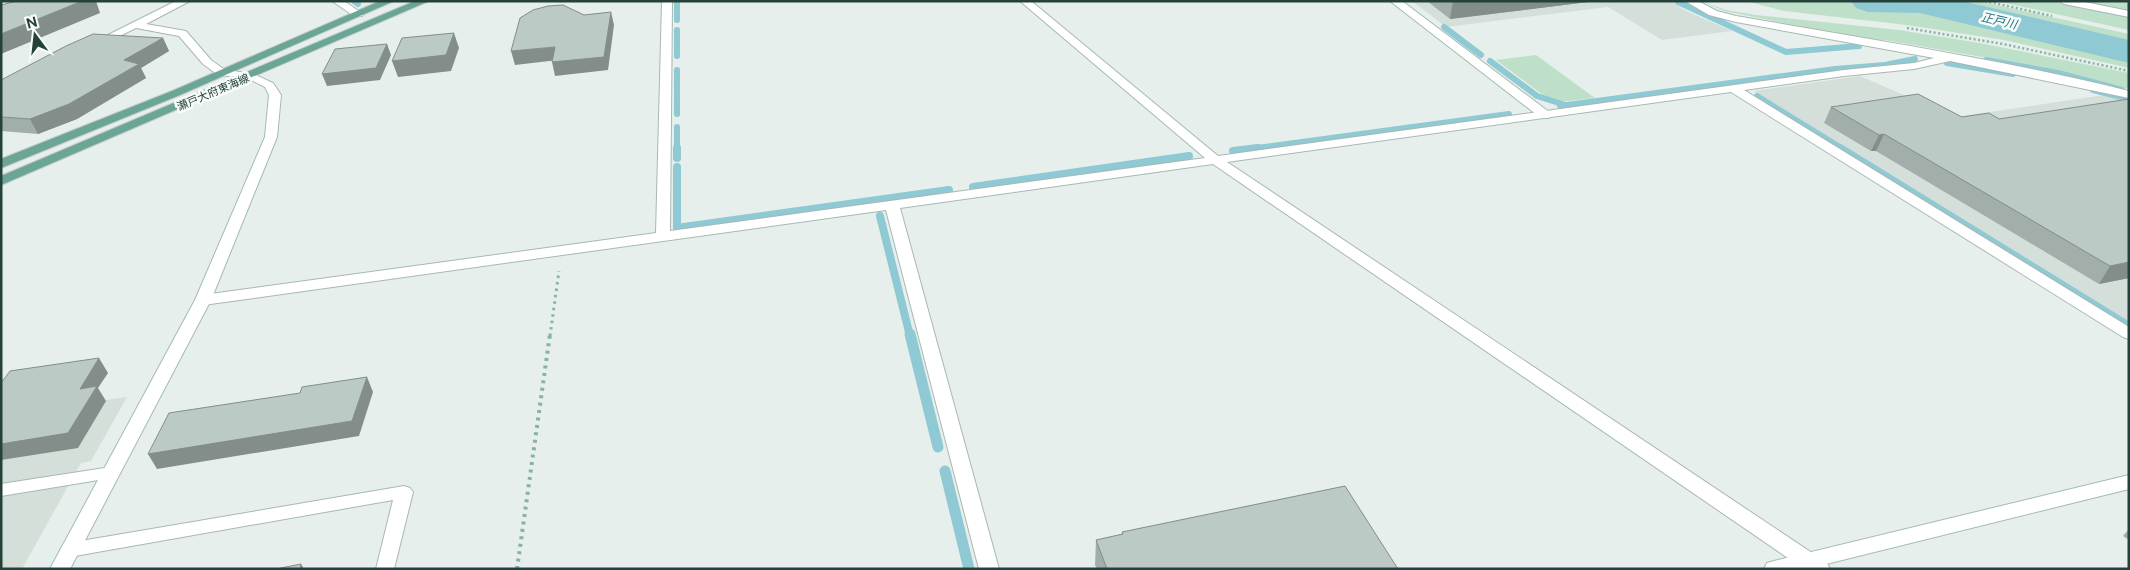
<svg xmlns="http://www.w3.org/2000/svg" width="2130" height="570" viewBox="0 0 2130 570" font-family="'Public Sans','Noto Sans JP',sans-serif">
<rect width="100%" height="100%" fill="#e6efeb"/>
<g fill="#d4dfda">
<path d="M 1412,1 L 1671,1 L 1684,10 L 1732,31 L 1662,40 L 1608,7 L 1446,27 Z"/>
<path d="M 1860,76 L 1955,117 L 2105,95 L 2129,101 L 2129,322 L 1754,91 Z"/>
<path d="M 127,397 L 91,461 L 81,463 L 22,569 L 1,569 L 1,415 Z"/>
</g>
<g fill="#bfe0c8">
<path d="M 1702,1 L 1726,10 L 1756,15 L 1899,30 L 1980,43 L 2129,73 L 2129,89 L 2011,62 L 1885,40 L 1873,41 L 1724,11 Z"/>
<path d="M 1746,1 L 1855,1 L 1876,4 L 1924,4 L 2129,54 L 2129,68 L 2004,40 L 1907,25 L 1784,11 Z"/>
<path d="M 1932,1 L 1978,1 L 2129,34 L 2129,48 Z"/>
<path d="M 1996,1 L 2051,1 L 2129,17 L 2129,30 Z"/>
<path d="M 2081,1 L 2129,1 L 2129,11 Z"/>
<path d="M 1536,55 L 1595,98 L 1560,102 L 1543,95 L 1496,60 Z"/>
</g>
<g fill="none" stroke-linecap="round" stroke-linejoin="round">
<g stroke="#8ec9d4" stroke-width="6">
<path d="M 354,1 L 358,4"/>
<path d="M 677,1 L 677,20"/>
<path d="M 1678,2 L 1786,52 L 1859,46"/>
<path d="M 1444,27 L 1481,55"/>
<path d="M 677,30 L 677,56"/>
<path d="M 1986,60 L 2058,73 L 2122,90"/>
<path d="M 1490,61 L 1537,96 L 1565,105"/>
<path d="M 1947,63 L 2013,74"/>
<path d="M 677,70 L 677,114"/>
<path d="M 2093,90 L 2129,99"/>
<path d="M 1757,96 L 1843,149"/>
<path d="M 1560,106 L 1835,69 L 1885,65 L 1915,59"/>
<path d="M 677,127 L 677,149"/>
<path d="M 1249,149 L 1509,114"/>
</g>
<g stroke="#8ec9d4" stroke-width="8">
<path d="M 677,148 L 677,158"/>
<path d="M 1840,148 L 2129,326"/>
<path d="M 1233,151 L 1258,148"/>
<path d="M 677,167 L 677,228 L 949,190"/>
<path d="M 973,187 L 1189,156"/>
<path d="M 880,216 L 910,336"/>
</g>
<g stroke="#8ec9d4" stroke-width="11">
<path d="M 910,334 L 938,447"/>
<path d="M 945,471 L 969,569"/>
</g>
<path fill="#8ec9d4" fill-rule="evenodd" d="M 1851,1 L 1962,1 L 2129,40 L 2129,63 L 1920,13 L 1868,12 L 1856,8 Z"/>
<defs>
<g id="lane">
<path d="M 111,467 L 117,469 L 119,473 L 117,477 L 1,496 L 1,484 Z"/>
<path d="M 404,486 L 410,488 L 413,492 L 394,569 L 376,569 L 393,500 L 69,557 L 63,555 L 60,550 L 63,545 L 69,543 Z"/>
</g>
<g id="street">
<path d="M 176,1 L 190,1 L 146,24 L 186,31 L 211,60 L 225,70 L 255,74 L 257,76 L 255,78 L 218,75 L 203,64 L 179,36 L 136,28 L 99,46 L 95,47 L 90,44 Z"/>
<path d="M 332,1 L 344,1 L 363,14 L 362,16 L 354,16 Z"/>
<path d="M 662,1 L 672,1 L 670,231 L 1205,158 L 1020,1 L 1031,1 L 1218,156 L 1844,70 L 1914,63 L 1934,58 L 1736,22 L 1709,15 L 1685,1 L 1698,1 L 1717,11 L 1736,16 C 1867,39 2000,59 2129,91 L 2129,98 L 1950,61 L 1914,69 L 1844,76 L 1744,90 L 2129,327 L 2129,339 L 2123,337 L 1731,92 L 1227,162 L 1827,563 L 1830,569 L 1804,569 L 1213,164 L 900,208 L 999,569 L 979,569 L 886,210 L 203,305 L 198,303 L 195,300 L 198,297 L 203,295 L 656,233 Z"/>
<path d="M 2059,1 L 2080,1 L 2129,11 L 2129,17 L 2064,4 Z"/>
</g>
<g id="secondary">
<path d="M 1390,1 L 1402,1 L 1549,112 L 1551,115 L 1549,118 L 1541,118 Z"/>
<path d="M 251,73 L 273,83 L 281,95 L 277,137 L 211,300 L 70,569 L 50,569 L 195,300 L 265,137 L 269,95 L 265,87 L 247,78 L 245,76 L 247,74 Z"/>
<path d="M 2129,475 L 2129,489 L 1806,569 L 1764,569 L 1767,563 L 1774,561 Z"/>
</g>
<g id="primary">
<path d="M 380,1 L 394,1 L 180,95 L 1,168 L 1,159 L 172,91 Z"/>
<path d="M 415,1 L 429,1 L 1,185 L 1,176 Z"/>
</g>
</defs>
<use href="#lane" stroke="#a8b8b2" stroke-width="2"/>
<use href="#street" stroke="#a8b8b2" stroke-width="2"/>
<use href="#secondary" stroke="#a4bbb3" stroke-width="2"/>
<use href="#primary" stroke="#c2cac8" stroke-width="2"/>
<g stroke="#86b3a5" stroke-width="2.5" stroke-dasharray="2 2.5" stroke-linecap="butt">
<path d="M 1985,1 L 2052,16"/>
<path d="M 1907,28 L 2003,44 L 2129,71"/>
</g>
<path stroke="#86b3a5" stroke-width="3" stroke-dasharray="2.5 4" stroke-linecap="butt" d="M 550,336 L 559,271"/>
<path stroke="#86b3a5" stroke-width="4" stroke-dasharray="3 4.5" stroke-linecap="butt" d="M 517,569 L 550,334"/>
<use href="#lane" fill="#fff" fill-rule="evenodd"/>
<use href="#street" fill="#fff" fill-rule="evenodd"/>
<use href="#secondary" fill="#fff" fill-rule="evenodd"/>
<use href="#primary" fill="#6aa596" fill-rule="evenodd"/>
</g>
<g fill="#a1aea9">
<path d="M 1427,1 L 1596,1 L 1450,19 Z"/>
<path d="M 163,38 L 169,51 L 141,68 L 146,78 L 77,119 L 38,134 L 1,131 L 1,80 Z"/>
<path d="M 1831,107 L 1962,117 L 1999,119 L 2129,278 L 2099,284 L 1876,151 L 1871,151 L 1824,123 Z"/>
<path d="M 2129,529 L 2129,540 L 2123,536 Z"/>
<path d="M 1122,532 L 1398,569 L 1097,569 L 1095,565 L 1096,540 L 1122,534 Z"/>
</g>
<g fill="#838d89">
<path d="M 82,1 L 96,1 L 100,13 L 1,54 L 1,34 Z"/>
<path d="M 1453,1 L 1596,1 L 1450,19 Z"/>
<path d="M 611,12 L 614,25 L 608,70 L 555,76 L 552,62 Z"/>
<path d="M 454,33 L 459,48 L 451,71 L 398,77 L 392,61 Z"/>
<path d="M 163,38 L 169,51 L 141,68 L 146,78 L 77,119 L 38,134 L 30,119 L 124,60 Z"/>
<path d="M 387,44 L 391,55 L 380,80 L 327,86 L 322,74 Z"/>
<path d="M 555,47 L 558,60 L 515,65 L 511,51 Z"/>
<path d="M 1884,134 L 1876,151 L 1871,151 L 1879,135 Z"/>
<path d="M 2129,262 L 2129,278 L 2099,284 L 2110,266 Z"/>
<path d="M 99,358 L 108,373 L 98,388 L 106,401 L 78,448 L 1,460 L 1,444 L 80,389 Z"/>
<path d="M 367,377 L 373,392 L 359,436 L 157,469 L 148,454 Z"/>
<path d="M 301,564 L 304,569 L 300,569 Z"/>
</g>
<g fill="#bbcac4" stroke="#838d89">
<path d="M 17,1 L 82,1 L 1,34 L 1,5 Z"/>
<path d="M 563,5 L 584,15 L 611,12 L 604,57 L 552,62 L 555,47 L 511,51 L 520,18 L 533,10 L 548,6 Z"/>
<path d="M 454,33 L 446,55 L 392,61 L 402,38 Z"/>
<path d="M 93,34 L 163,38 L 124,60 L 139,64 L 69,104 L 30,119 L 1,117 L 1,80 L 66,46 Z"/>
<path d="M 387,44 L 376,68 L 322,74 L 335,49 Z"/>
<path d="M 1918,94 L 1962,117 L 1989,113 L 1999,119 L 2129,99 L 2129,262 L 2110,266 L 1884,134 L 1879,135 L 1831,107 Z"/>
<path d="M 99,358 L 80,389 L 97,386 L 68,433 L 1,444 L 1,383 L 10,371 Z"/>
<path d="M 367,377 L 352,421 L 148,454 L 169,413 L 300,393 L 302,387 Z"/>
<path d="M 1345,486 L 1398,569 L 1107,569 L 1096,540 L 1123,534 L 1122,532 Z"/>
<path d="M 301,564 L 300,569 L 276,569 Z"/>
</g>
<g text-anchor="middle" stroke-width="5" stroke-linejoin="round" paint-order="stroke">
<g font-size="11" fill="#24423a" stroke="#f7fbf9">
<text transform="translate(213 92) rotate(-23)" y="4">瀬戸大府東海線</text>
</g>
<g font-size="12" font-style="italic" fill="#1c6f80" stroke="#f7fbf9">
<text transform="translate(1999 21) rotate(13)" y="4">正戸川</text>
</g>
</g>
<rect width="2130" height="570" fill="none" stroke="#24423a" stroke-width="5"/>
<g transform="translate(35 35) rotate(345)" stroke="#f7fbf9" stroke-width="4" paint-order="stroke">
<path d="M0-4L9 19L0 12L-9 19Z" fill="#24423a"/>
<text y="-8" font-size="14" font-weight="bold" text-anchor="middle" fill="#24423a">N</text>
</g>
</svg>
